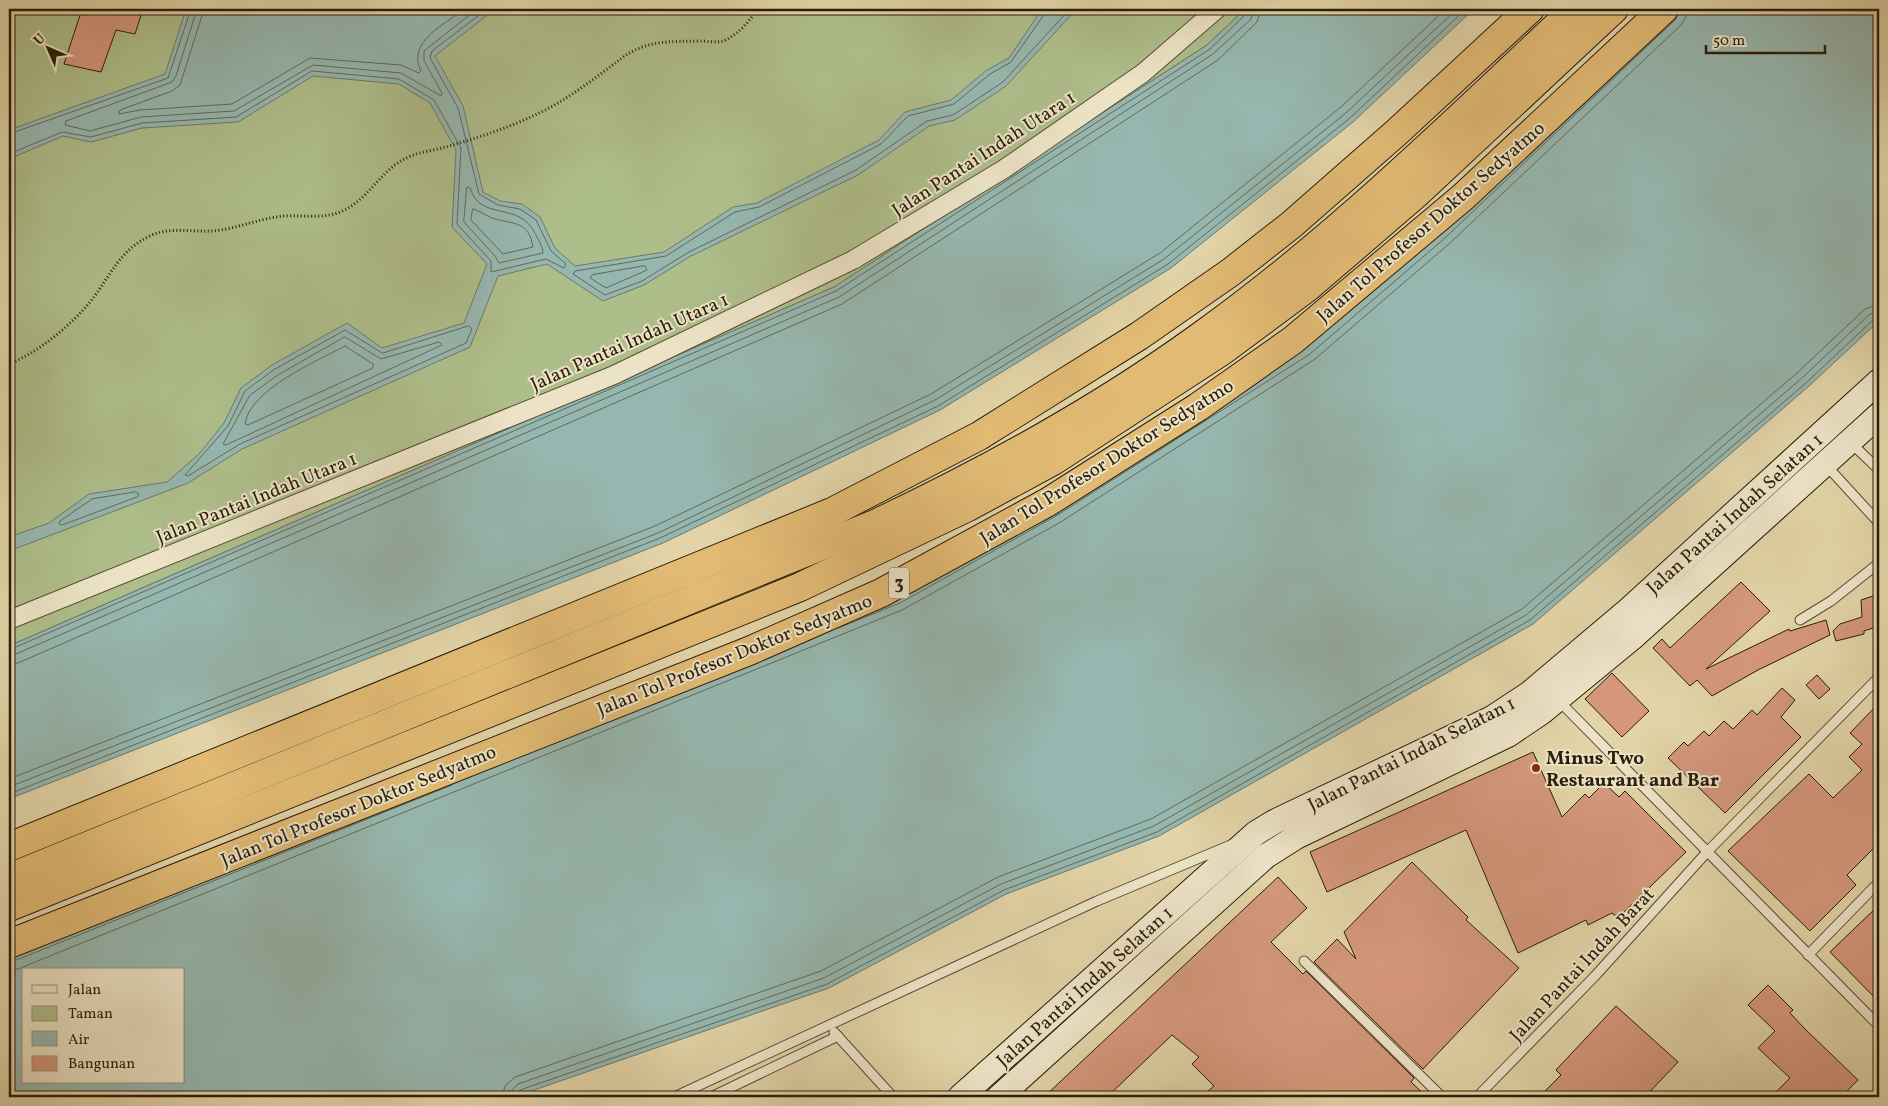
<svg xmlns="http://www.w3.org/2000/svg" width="1888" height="1106" viewBox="0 0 1888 1106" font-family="Vollkorn,serif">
<rect width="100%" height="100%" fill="#e2d4a8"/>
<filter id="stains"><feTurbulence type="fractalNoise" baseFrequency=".004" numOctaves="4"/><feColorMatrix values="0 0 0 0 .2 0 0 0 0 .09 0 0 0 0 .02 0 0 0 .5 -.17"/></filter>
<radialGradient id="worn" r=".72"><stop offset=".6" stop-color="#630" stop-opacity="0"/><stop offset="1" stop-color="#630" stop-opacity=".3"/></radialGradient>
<path fill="#aebe8b" stroke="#6c6e4a" d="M 9,9 L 1245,9 L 1207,45 L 834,287 L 9,646 Z"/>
<g fill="#96b7af" stroke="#6b796d" fill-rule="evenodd">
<path d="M 186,9 L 495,9 L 435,56 L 463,106 L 483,192 L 500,201 L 522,204 L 540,217 L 555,248 L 575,266 L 664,252 L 733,207 L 757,203 L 879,140 L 905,112 L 951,100 L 987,70 L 1009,58 L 1042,9 L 1093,9 L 1072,14 L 1006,86 L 955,120 L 929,126 L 858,175 L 691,256 L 644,285 L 603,301 L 547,264 L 498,276 L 470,347 L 242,449 L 188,483 L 9,551 L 9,537 L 49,523 L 89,494 L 167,482 L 199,454 L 224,423 L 241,388 L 272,365 L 347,323 L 382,348 L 464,323 L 487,264 L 452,227 L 456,150 L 430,103 L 399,84 L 313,76 L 238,122 L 142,128 L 91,142 L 63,136 L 9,159 L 9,130 L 165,74 Z"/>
<path d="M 1245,9 L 1474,9 L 1353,122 L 1171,268 L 940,410 L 663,543 L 9,799 L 9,646 L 834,287 L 1207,45 Z"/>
<path d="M 1670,9 L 1879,9 L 1879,321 L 1809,386 L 1533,624 L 1159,836 L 1006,894 L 829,988 L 514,1097 L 9,1097 L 9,952 L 895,593 L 1303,345 ZM 24,970 L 184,970 L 184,1082 L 24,1082 Z"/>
</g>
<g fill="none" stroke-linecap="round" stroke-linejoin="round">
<g stroke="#606a5c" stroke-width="1">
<path d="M 197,9 L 176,76 L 172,82 L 66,121 L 65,125 L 90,131 L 141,117 L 234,111 L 313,65 L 401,73 L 441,96 L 442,93 L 424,61 L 424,51 L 477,9"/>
<path d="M 204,9 L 180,85 L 172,91 L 120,110 L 119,114 L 140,110 L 232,104 L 310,58 L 401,65 L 419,73 L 421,71 C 406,42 445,24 465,9"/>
<path d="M 1046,9 L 1045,13 L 1011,62 L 990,74 L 954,104 L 908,116 L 881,144 L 759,207 L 735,212 L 666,256 L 575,271 L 573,274 L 605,295 L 642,281 L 689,252 L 856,170 L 927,121 L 953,115 L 1003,82 L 1068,11 L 1074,9"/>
<path d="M 9,134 L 168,78 L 191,9"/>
<path d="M 9,154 L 62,132 L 91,137 L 142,123 L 236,117 L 312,71 L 399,79 L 434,100 L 461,148 L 457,224 L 491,261 L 491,272 L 546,259 L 564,268 L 566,264 L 551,251 L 536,220 L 520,209 L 498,205 L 479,194 L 458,108 L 430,58 L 432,51 L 487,9"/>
<path d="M 467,187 L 470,188 C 481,223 519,199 536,235 C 539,241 543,247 543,253 L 499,263 L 495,256 L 464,222 Z"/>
<path d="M 473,209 C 481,211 487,217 495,219 C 515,224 529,222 533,247 L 503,254 L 471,220 Z"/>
<path d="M 645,266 L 647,270 L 606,288 L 590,278 L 592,275 Z"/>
<path d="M 469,326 L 472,329 L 466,343 L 240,444 L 188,476 L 185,475 L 228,426 L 245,391 L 275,369 L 345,330 L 382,353 Z"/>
<path d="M 345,337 L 381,359 L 439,342 L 442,345 L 226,445 L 223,444 L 250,395 L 278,375 Z"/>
<path d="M 345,346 L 373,364 L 373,368 L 248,425 L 245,424 C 249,390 317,361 345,346 Z"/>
<path d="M 136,492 L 139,494 L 137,497 L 62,525 L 59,524 L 60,521 L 92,499 Z"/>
<path d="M 838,628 L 900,603 L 1056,516 L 1310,354 L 1445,238 L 1676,19 L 1680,9"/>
<path d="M 9,650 L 836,291 L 1210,49 L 1246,14 L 1248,9"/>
<path d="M 9,657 L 839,297 L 1213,54 L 1251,19 L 1254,9"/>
<path d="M 9,664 L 18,663 L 842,304 L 1218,60 L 1257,22 L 1261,9"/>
<path d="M 9,779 L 655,526 L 931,394 L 1160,253 L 1341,107 L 1446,9"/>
<path d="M 9,787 L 658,533 L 935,400 L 1164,259 L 1346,113 L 1457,9"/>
<path d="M 9,794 L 660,538 L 938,406 L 1168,264 L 1350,118 L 1466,9"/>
<path d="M 9,963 L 452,785"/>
<path d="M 9,970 L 18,969 L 902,610 L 1059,523 L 1315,359 L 1450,243 L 1681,25 L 1686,17 L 1687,9"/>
<path d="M 502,1097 L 505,1086 L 515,1077 L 821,971 L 998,877 L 1151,819 L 1522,609 L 1797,373 L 1865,309 L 1879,304"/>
<path d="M 510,1097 L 512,1090 L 518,1084 L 824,978 L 1001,884 L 1154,826 L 1526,615 L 1802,378 L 1870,314 L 1879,311"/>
<path d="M 516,1097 L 520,1090 L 827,984 L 1004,890 L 1157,832 L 1530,620 L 1806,383 L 1874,319 L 1879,318"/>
</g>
</g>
<g fill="#d4977c" stroke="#2a1d0a">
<path d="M 82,9 L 143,9 L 135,34 L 116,30 L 101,72 L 64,64 Z"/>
<path d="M 1741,582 L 1770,611 L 1706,669 L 1789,629 L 1790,631 L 1826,620 L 1830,635 L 1758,670 L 1712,696 L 1697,680 L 1690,686 L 1653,648 L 1662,639 L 1670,648 Z"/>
<path d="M 1879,594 L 1879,626 L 1864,631 L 1864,634 L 1836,641 L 1833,631 L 1840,624 L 1862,617 L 1861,600 Z"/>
<path d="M 1612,673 L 1649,711 L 1622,737 L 1585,699 Z"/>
<path d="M 1817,675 L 1830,689 L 1819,699 L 1806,685 Z"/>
<path d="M 1782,688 L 1795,700 L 1781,717 L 1801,737 L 1725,813 L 1668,758 L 1684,742 L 1688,746 L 1704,731 L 1709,736 L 1724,721 L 1733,729 L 1752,710 L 1757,715 Z"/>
<path d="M 1879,703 L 1879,843 L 1847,875 L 1856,885 L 1810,931 L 1728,851 L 1809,774 L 1833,798 L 1862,770 L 1849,757 L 1862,744 L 1850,733 Z"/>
<path d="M 1533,752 L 1562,817 L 1585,794 L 1589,798 L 1604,783 L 1619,797 L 1625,791 L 1686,852 L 1618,918 L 1612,913 L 1588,925 L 1586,920 L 1518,953 L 1466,830 L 1327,892 L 1310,852 Z"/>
<path d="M 1412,862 L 1468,917 L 1466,920 L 1519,968 L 1423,1069 L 1314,962 L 1337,939 L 1356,959 L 1344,932 Z"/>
<path d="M 1278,877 L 1307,908 L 1271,942 L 1303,974 L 1306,971 L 1414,1078 L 1411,1082 L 1427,1097 L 1201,1097 L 1214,1086 L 1192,1064 L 1199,1057 L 1172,1035 L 1107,1097 L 1044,1097 Z"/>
<path d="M 1879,905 L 1879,1002 L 1830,952 Z"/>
<path d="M 1768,985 L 1793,1010 L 1790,1013 L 1805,1029 L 1858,1080 L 1841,1097 L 1771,1097 L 1790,1078 L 1758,1048 L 1775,1031 L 1748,1005 Z"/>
<path d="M 1616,1006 L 1678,1062 L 1645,1097 L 1539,1097 L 1561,1075 L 1556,1070 Z"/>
</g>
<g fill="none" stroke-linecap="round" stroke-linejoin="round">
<defs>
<g id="lane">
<path d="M 1850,442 L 1875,466 L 1879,466"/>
<path d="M 1825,464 L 1879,523"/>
<path d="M 1800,620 L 1831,601 L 1879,563"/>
<path d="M 1558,700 L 1879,1026"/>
<path d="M 1808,955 L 1879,882"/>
<path d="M 1304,961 L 1442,1097"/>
<path d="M 834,1032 L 893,1097"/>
<path d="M 674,1097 L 1097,901 L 1233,844"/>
<path d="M 711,1097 L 838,1036"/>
<path d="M 1477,1097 L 1595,976 L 1708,851 L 1879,677"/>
</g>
<path id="street" d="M 9,620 L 614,375 L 853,260 L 1004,169 L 1143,73 L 1217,9"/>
<g id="secondary">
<path d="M 960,1097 L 1256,833 L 1274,822 L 1492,718 L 1530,693 L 1626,612 L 1879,381"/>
<path d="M 999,1097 L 1266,856 L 1296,837 L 1508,735 L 1542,712 L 1632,638 L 1879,415"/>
</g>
<g id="highway">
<path d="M 9,847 L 832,512 L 979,436 L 1139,336 L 1231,272 L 1291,225 L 1397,132 L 1530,9"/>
<path d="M 9,878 L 875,524 C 987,471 1097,411 1198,338 C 1334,241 1453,123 1575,9"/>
<path d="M 9,907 L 800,587 L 968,507 L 1053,461 L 1222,351 L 1308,287 L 1415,195 L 1614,9"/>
<path d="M 9,944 L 749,651 L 881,593 L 1048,502 L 1198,407 L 1293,340 L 1463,197 L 1664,9"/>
</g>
</defs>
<use href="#lane" stroke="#584b32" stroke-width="11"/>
<use href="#street" stroke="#584b32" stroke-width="20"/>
<use href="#secondary" stroke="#2a1d0a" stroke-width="26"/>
<use href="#highway" stroke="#2a1d0a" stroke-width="30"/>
<path stroke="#2a1d0a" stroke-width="3" stroke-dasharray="1 2.5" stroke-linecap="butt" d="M 9,364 C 39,352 70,326 91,301 C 111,275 120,249 152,235 C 171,227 191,232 212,231 C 237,229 260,218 284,216 C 303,215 323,219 340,212 C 369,201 380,168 411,156 C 423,151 437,150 449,146 C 477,138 508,128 535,115 C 566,101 595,78 622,58 C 648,39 671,42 701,41 C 707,41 717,43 723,41 C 737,36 750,21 757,9"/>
<use href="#lane" stroke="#ece3c6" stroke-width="9"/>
<use href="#street" stroke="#ece3c6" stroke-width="18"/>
<use href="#secondary" stroke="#ece3c6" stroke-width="24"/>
<use href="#highway" stroke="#e1ba74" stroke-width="28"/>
</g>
<circle fill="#8f2418" stroke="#ece3c6" stroke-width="2" cx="1536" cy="768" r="5"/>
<g text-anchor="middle" stroke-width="4" stroke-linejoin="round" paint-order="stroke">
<rect fill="#ece3c6" stroke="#645842" stroke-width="1" x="889" y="567.5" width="20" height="31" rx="4"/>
<g font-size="18" font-weight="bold" fill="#2a1d0a">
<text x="899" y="589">3</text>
</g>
<g font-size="19" fill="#2a1d0a" stroke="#ece3c6">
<text transform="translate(983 153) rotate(-33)" y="7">Jalan Pantai Indah Utara 1</text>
<text transform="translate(1430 221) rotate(-41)" y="7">Jalan Tol Profesor Doktor Sedyatmo</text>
<text transform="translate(629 341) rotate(-24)" y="7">Jalan Pantai Indah Utara 1</text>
<text transform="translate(1106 461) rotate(-32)" y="7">Jalan Tol Profesor Doktor Sedyatmo</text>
<text transform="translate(256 497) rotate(-22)" y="7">Jalan Pantai Indah Utara 1</text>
<text transform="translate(1734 513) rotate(-42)" y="7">Jalan Pantai Indah Selatan 1</text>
<text transform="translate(734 654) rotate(-22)" y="7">Jalan Tol Profesor Doktor Sedyatmo</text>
<text transform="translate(1411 753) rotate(-27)" y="7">Jalan Pantai Indah Selatan 1</text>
<text transform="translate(358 805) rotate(-22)" y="7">Jalan Tol Profesor Doktor Sedyatmo</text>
<text transform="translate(1581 964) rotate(-47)" y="7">Jalan Pantai Indah Barat</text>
<text transform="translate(1084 986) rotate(-42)" y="7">Jalan Pantai Indah Selatan 1</text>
</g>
<g font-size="19" font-weight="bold" fill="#2a1d0a" stroke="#ece3c6" text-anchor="start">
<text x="1546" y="764">Minus Two<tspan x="1546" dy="22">Restaurant and Bar</tspan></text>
</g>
</g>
<rect width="1888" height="1106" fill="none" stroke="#e2d4a8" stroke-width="30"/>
<rect x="10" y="10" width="1868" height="1086" fill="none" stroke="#2a1d0a" stroke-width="2.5"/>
<rect x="15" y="15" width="1858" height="1076" fill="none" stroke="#2a1d0a"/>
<rect x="22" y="968" width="162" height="115" fill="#ece3c6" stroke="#9e947b"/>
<rect x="32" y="985" width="25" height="8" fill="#ece3c6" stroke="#9e947b"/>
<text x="68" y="994" font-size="15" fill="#2a1d0a">Jalan</text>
<rect x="32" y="1006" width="25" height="15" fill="#aebe8b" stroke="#9e947b"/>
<text x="68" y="1018" font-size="15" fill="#2a1d0a">Taman</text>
<rect x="32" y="1031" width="25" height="15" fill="#96b7af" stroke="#9e947b"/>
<text x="68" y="1044" font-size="15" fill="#2a1d0a">Air</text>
<rect x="32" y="1056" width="25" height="15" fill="#d4977c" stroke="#9e947b"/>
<text x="68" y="1068" font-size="15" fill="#2a1d0a">Bangunan</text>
<g transform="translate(48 48) rotate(315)" stroke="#ece3c6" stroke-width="4" paint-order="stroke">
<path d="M0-4L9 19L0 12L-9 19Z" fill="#2a1d0a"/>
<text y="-8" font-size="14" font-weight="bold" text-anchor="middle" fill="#2a1d0a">U</text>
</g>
<path d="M1706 45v8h119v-8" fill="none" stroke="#2a1d0a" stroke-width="2.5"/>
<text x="1713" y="45" font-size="15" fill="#2a1d0a" stroke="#ece3c6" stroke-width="4" paint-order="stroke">50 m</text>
<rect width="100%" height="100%" filter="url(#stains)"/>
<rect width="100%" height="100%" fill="url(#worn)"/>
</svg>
